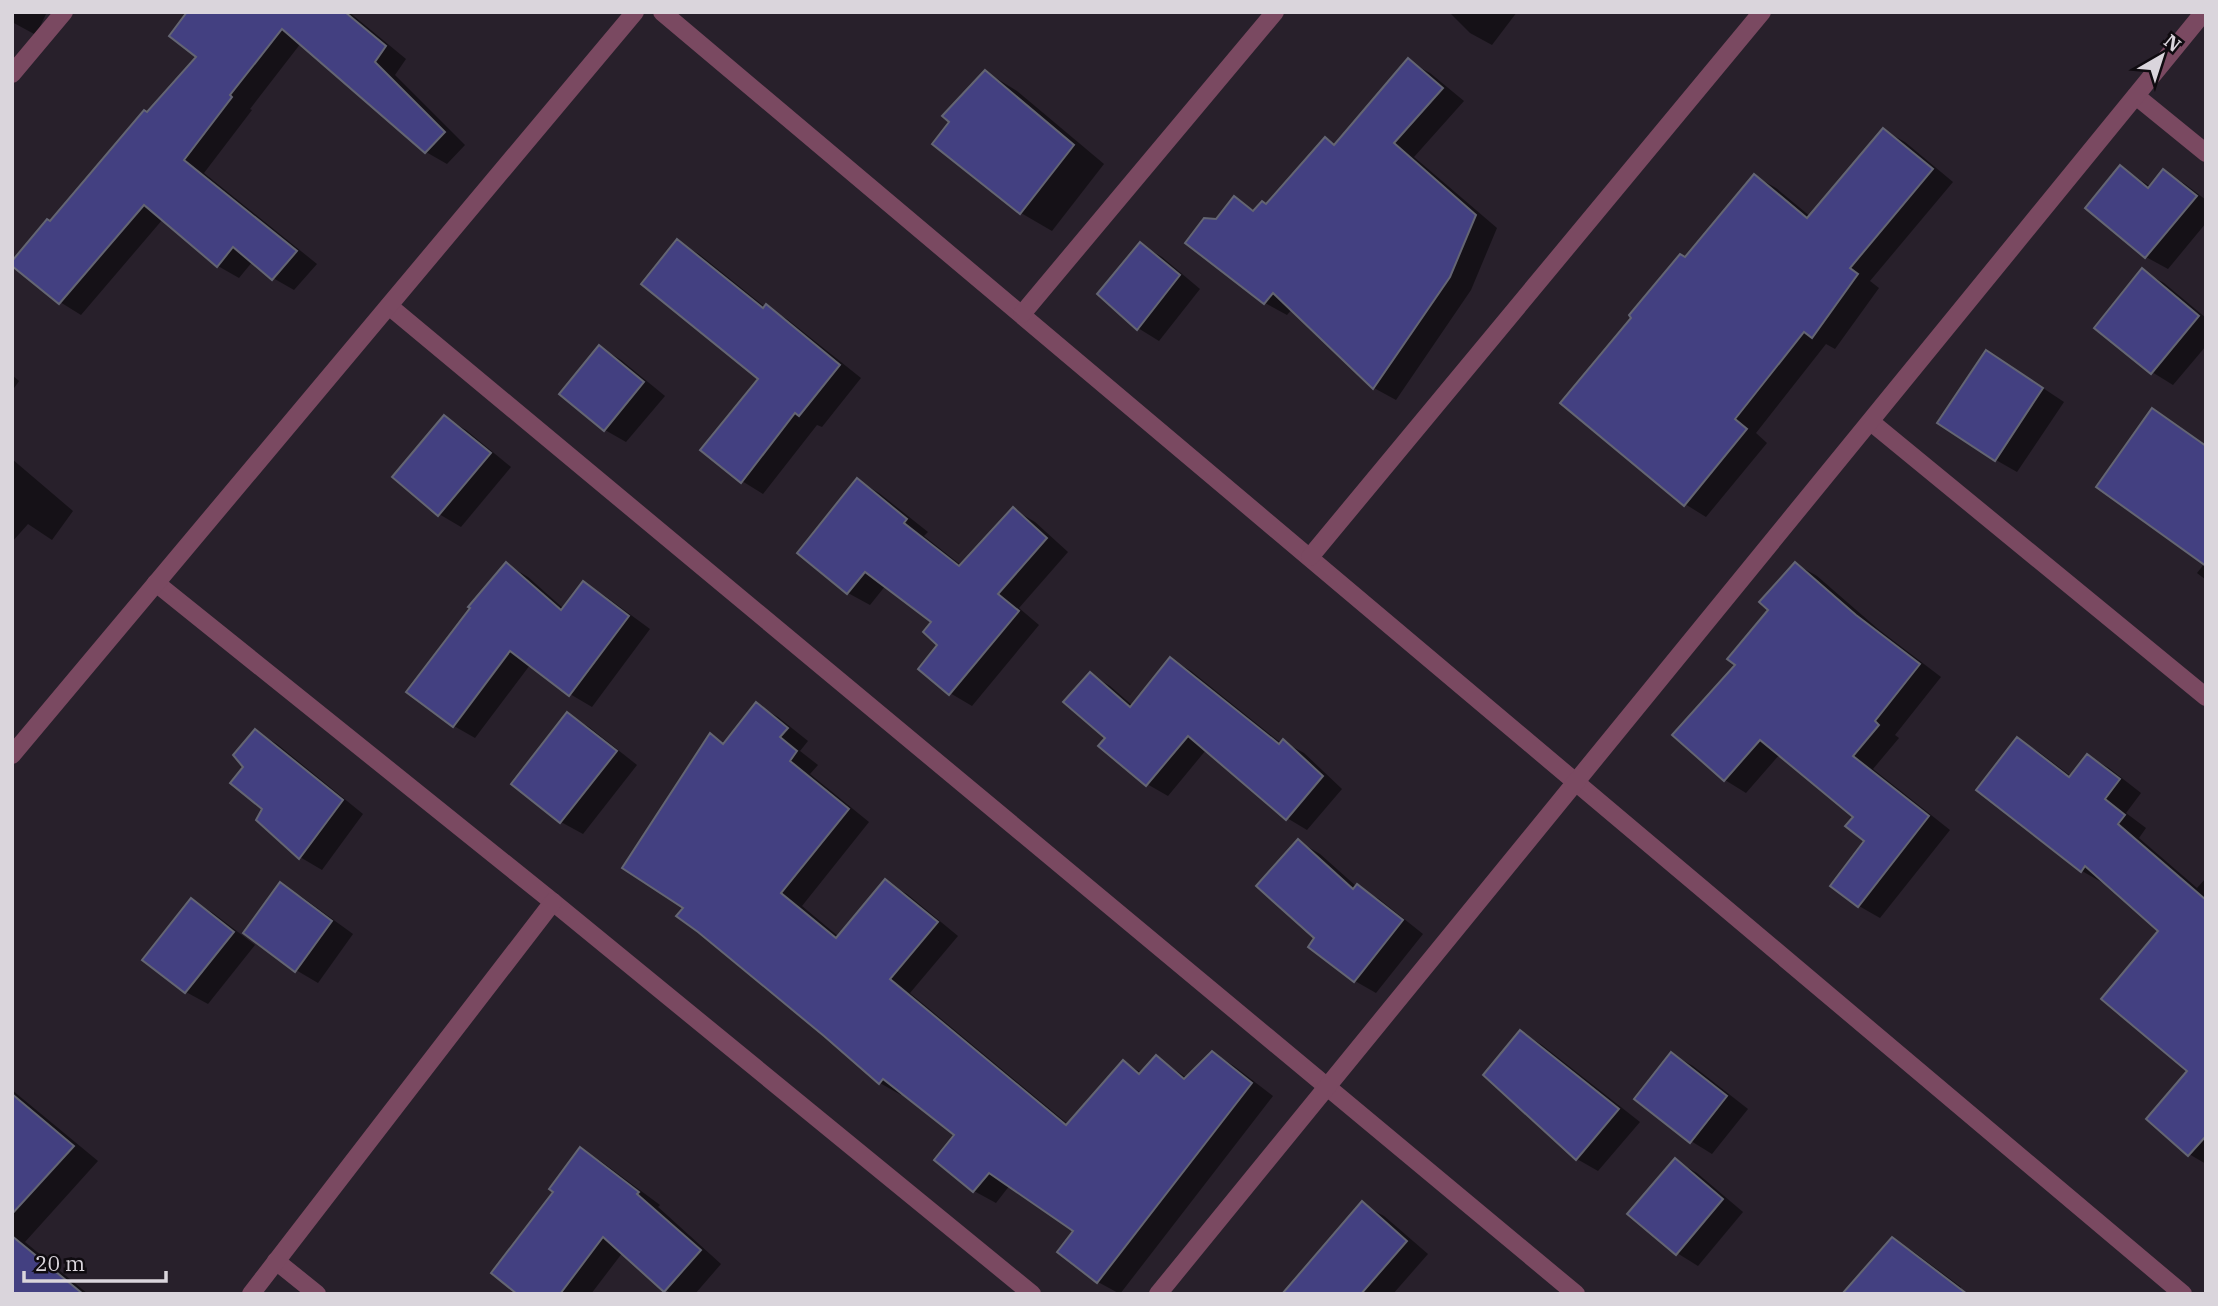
<svg xmlns="http://www.w3.org/2000/svg" width="2218" height="1306" viewBox="0 0 2218 1306" font-family="'IBM Plex Serif',serif">
<rect width="100%" height="100%" fill="#28202b"/>
<g fill="#0007">
<path d="M 12,12 L 47,12 L 36,35 L 12,22 Z"/>
<path d="M 190,12 L 349,12 L 406,59 L 395,75 L 465,145 L 447,164 L 426,152 L 301,43 L 250,109 L 252,110 L 204,173 L 317,264 L 294,290 L 273,278 L 253,261 L 239,278 L 218,266 L 163,219 L 81,315 L 60,302 L 51,223 L 198,57 Z"/>
<path d="M 1449,12 L 1517,12 L 1492,45 L 1470,33 Z"/>
<path d="M 1408,61 L 1430,73 L 1464,101 L 1414,157 L 1497,228 L 1471,290 L 1396,400 L 1374,388 L 1292,309 L 1287,315 L 1265,303 L 1187,243 L 1217,221 L 1234,199 L 1256,211 L 1267,206 L 1326,140 L 1336,146 Z"/>
<path d="M 986,72 L 1017,91 L 1104,164 L 1052,231 L 1021,213 L 952,122 Z"/>
<path d="M 1883,130 L 1905,142 L 1953,182 L 1870,281 L 1879,288 L 1835,349 L 1826,344 L 1756,433 L 1767,443 L 1706,517 L 1685,504 L 1685,259 L 1755,176 L 1776,188 L 1811,217 Z"/>
<path d="M 2120,167 L 2151,187 L 2164,171 L 2185,184 L 2206,200 L 2206,223 L 2168,269 L 2146,257 L 2087,208 Z"/>
<path d="M 677,242 L 699,254 L 765,307 L 787,319 L 861,378 L 822,427 L 817,425 L 763,494 L 742,481 L 760,378 Z"/>
<path d="M 1140,244 L 1162,257 L 1200,289 L 1159,341 L 1138,328 Z"/>
<path d="M 2142,271 L 2164,283 L 2206,318 L 2206,346 L 2173,385 L 2152,372 Z"/>
<path d="M 600,347 L 621,360 L 665,396 L 626,442 L 605,430 Z"/>
<path d="M 2008,365 L 2064,402 L 2017,472 L 1996,460 Z"/>
<path d="M 12,375 L 19,381 L 12,391 Z"/>
<path d="M 2153,410 L 2206,445 L 2206,580 L 2197,573 L 2205,563 Z"/>
<path d="M 445,417 L 466,430 L 511,467 L 461,527 L 439,514 Z"/>
<path d="M 12,459 L 73,511 L 52,540 L 28,524 L 12,542 Z"/>
<path d="M 857,480 L 879,493 L 928,532 L 924,536 L 962,566 L 1013,509 L 1035,522 L 1068,552 L 1019,608 L 1039,625 L 972,706 L 950,693 L 933,622 L 886,585 L 870,605 L 848,593 Z"/>
<path d="M 506,564 L 528,577 L 564,609 L 583,583 L 605,596 L 650,629 L 592,707 L 570,694 L 530,665 L 475,738 L 454,726 Z"/>
<path d="M 1796,564 L 1817,576 L 1878,629 L 1941,677 L 1895,735 L 1899,738 L 1873,769 L 1950,830 L 1880,918 L 1859,906 L 1866,841 L 1855,816 L 1780,754 L 1746,793 L 1725,780 L 1737,665 Z"/>
<path d="M 1171,659 L 1191,671 L 1282,744 L 1284,742 L 1304,753 L 1342,789 L 1307,830 L 1287,818 L 1206,750 L 1168,796 L 1147,784 L 1108,737 L 1090,674 L 1110,686 L 1133,706 Z"/>
<path d="M 757,705 L 778,717 L 808,741 L 800,751 L 818,765 L 810,774 L 869,822 L 802,906 L 839,937 L 885,882 L 907,894 L 958,936 L 910,993 L 1069,1125 L 1123,1062 L 1142,1073 L 1156,1057 L 1187,1078 L 1213,1053 L 1234,1066 L 1273,1096 L 1120,1294 L 1098,1282 L 1076,1230 L 1010,1185 L 996,1203 L 974,1191 L 936,1160 L 956,1135 L 904,1093 L 901,1095 L 880,1083 L 685,907 L 710,736 L 725,744 Z"/>
<path d="M 567,714 L 589,727 L 637,765 L 583,834 L 561,822 L 513,784 Z"/>
<path d="M 255,731 L 277,744 L 363,814 L 322,870 L 300,857 L 258,820 L 264,808 L 245,767 Z"/>
<path d="M 2018,740 L 2039,752 L 2072,777 L 2088,756 L 2109,768 L 2141,793 L 2126,813 L 2146,828 L 2139,838 L 2197,888 L 2206,878 L 2206,1164 L 2189,1154 L 2148,1119 L 2190,1070 L 2160,930 L 2105,881 L 2103,883 L 2082,871 Z"/>
<path d="M 1298,841 L 1320,854 L 1357,887 L 1379,899 L 1423,934 L 1376,993 L 1355,981 L 1317,938 Z"/>
<path d="M 281,885 L 302,897 L 353,934 L 318,983 L 296,970 Z"/>
<path d="M 192,900 L 213,913 L 255,945 L 208,1004 L 186,992 L 145,959 Z"/>
<path d="M 1521,1032 L 1542,1045 L 1640,1122 L 1598,1171 L 1577,1159 L 1535,1123 L 1536,1121 Z"/>
<path d="M 1672,1054 L 1693,1066 L 1748,1109 L 1712,1154 L 1691,1141 Z"/>
<path d="M 12,1090 L 98,1161 L 25,1242 L 88,1294 L 12,1294 Z"/>
<path d="M 581,1149 L 602,1162 L 660,1205 L 658,1207 L 721,1264 L 695,1294 L 671,1294 L 623,1252 L 591,1294 L 520,1294 L 555,1191 Z"/>
<path d="M 1676,1161 L 1697,1173 L 1743,1212 L 1698,1266 L 1677,1253 Z"/>
<path d="M 1362,1204 L 1384,1216 L 1428,1254 L 1393,1294 L 1290,1294 Z"/>
<path d="M 1892,1239 L 1914,1252 L 1961,1287 L 1956,1294 Z"/>
</g>
<g fill="#434081" stroke="#646573" stroke-width="2">
<path d="M 187,12 L 345,12 L 386,46 L 375,62 L 445,132 L 425,153 L 282,29 L 230,95 L 232,97 L 184,160 L 297,251 L 272,280 L 233,247 L 217,267 L 144,205 L 59,304 L 12,266 L 12,261 L 47,219 L 50,221 L 144,110 L 147,112 L 196,57 L 169,36 Z"/>
<path d="M 1408,58 L 1443,88 L 1394,143 L 1476,215 L 1450,277 L 1373,389 L 1273,293 L 1264,304 L 1185,243 L 1204,218 L 1216,219 L 1234,196 L 1253,211 L 1262,201 L 1266,204 L 1325,137 L 1334,145 Z"/>
<path d="M 985,70 L 1074,145 L 1020,214 L 932,144 L 949,122 L 942,116 Z"/>
<path d="M 1883,128 L 1933,169 L 1850,268 L 1858,274 L 1812,338 L 1804,332 L 1735,419 L 1747,429 L 1684,506 L 1560,403 L 1631,318 L 1629,315 L 1680,254 L 1685,257 L 1754,174 L 1807,218 Z"/>
<path d="M 2120,165 L 2148,188 L 2163,169 L 2197,196 L 2145,258 L 2085,208 Z"/>
<path d="M 677,239 L 763,308 L 766,304 L 840,365 L 799,416 L 795,413 L 741,483 L 700,450 L 758,379 L 641,284 Z"/>
<path d="M 1140,242 L 1180,275 L 1137,330 L 1097,294 Z"/>
<path d="M 2142,268 L 2199,316 L 2151,374 L 2094,328 Z"/>
<path d="M 599,345 L 644,382 L 604,431 L 559,394 Z"/>
<path d="M 1986,350 L 2043,388 L 1995,461 L 1937,423 Z"/>
<path d="M 2152,408 L 2206,446 L 2206,566 L 2096,487 Z"/>
<path d="M 444,415 L 491,453 L 438,516 L 392,477 Z"/>
<path d="M 857,478 L 907,519 L 904,523 L 959,566 L 1013,507 L 1047,538 L 998,594 L 1019,611 L 949,695 L 918,669 L 937,645 L 923,632 L 931,622 L 865,572 L 847,594 L 797,553 Z"/>
<path d="M 506,562 L 561,610 L 583,581 L 629,616 L 569,696 L 510,651 L 453,727 L 406,692 L 470,608 L 468,607 Z"/>
<path d="M 1795,562 L 1856,615 L 1920,664 L 1875,721 L 1879,725 L 1853,756 L 1929,816 L 1858,907 L 1830,886 L 1864,841 L 1845,826 L 1853,817 L 1760,740 L 1724,781 L 1672,735 L 1735,665 L 1727,659 L 1768,610 L 1759,602 Z"/>
<path d="M 1170,657 L 1279,744 L 1283,739 L 1323,776 L 1286,820 L 1188,736 L 1146,786 L 1098,746 L 1105,738 L 1063,702 L 1090,672 L 1130,707 Z"/>
<path d="M 756,702 L 788,728 L 780,737 L 797,751 L 790,761 L 849,809 L 781,893 L 836,938 L 885,879 L 938,922 L 890,979 L 1066,1125 L 1123,1060 L 1139,1074 L 1156,1055 L 1184,1079 L 1212,1051 L 1252,1083 L 1097,1283 L 1057,1252 L 1073,1231 L 989,1173 L 973,1192 L 934,1160 L 954,1135 L 883,1079 L 879,1084 L 824,1036 L 698,932 L 676,916 L 683,908 L 622,868 L 710,733 L 723,744 Z"/>
<path d="M 567,712 L 617,751 L 560,823 L 511,784 Z"/>
<path d="M 255,729 L 343,800 L 299,859 L 256,820 L 262,809 L 230,783 L 243,767 L 233,755 Z"/>
<path d="M 2017,737 L 2069,777 L 2087,754 L 2120,779 L 2105,799 L 2125,815 L 2118,824 L 2206,900 L 2206,1136 L 2188,1156 L 2146,1119 L 2187,1071 L 2101,999 L 2158,931 L 2085,866 L 2081,872 L 1976,790 Z"/>
<path d="M 1298,839 L 1353,889 L 1357,884 L 1403,920 L 1354,982 L 1308,947 L 1314,938 L 1256,886 Z"/>
<path d="M 280,882 L 332,921 L 295,972 L 243,933 Z"/>
<path d="M 191,898 L 234,932 L 185,993 L 142,960 Z"/>
<path d="M 1520,1030 L 1619,1109 L 1576,1160 L 1483,1075 Z"/>
<path d="M 1671,1052 L 1727,1096 L 1690,1143 L 1634,1099 Z"/>
<path d="M 12,1094 L 74,1146 L 12,1214 Z"/>
<path d="M 580,1147 L 639,1192 L 637,1194 L 701,1250 L 664,1292 L 603,1237 L 560,1294 L 517,1294 L 491,1273 L 553,1192 L 549,1189 Z"/>
<path d="M 1675,1158 L 1723,1199 L 1676,1255 L 1627,1214 Z"/>
<path d="M 1362,1201 L 1407,1241 L 1361,1294 L 1282,1294 Z"/>
<path d="M 12,1236 L 83,1294 L 12,1294 Z"/>
<path d="M 1892,1237 L 1967,1294 L 1842,1294 Z"/>
</g>
<g fill="none" stroke-linecap="round" stroke-linejoin="round">
<g stroke="#7a4961" stroke-width="18">
<path d="M 662,12 L 2183,1294"/>
<path d="M 12,74 L 64,12"/>
<path d="M 2136,96 L 2206,153"/>
<path d="M 389,306 L 1576,1294"/>
<path d="M 1022,314 L 1275,12"/>
<path d="M 1871,422 L 2206,697"/>
<path d="M 1310,557 L 1762,12"/>
<path d="M 156,583 L 553,902 L 1032,1294"/>
<path d="M 276,1261 L 317,1294"/>
<path d="M 251,1294 L 553,902"/>
<path d="M 1158,1294 L 2204,12"/>
</g>
<path stroke="#7a4961" stroke-width="18" d="M 12,755 L 635,12"/>
</g>
<rect width="2218" height="1306" fill="none" stroke="#dad5dc" stroke-width="28"/>
<g transform="translate(2162 56) rotate(39)" stroke="#0f0b10" stroke-width="5" paint-order="stroke">
<path d="M0-5L12 26L0 18L-12 26Z" fill="#dad5dc"/>
<text y="-10" font-size="19" font-weight="bold" text-anchor="middle" fill="#dad5dc">N</text>
</g>
<path d="M24 1271v10h142v-10" fill="none" stroke="#dad5dc" stroke-width="3.5"/>
<text x="35" y="1271" font-size="21" fill="#dad5dc" stroke="#0f0b10" stroke-width="5" paint-order="stroke">20 m</text>
</svg>
